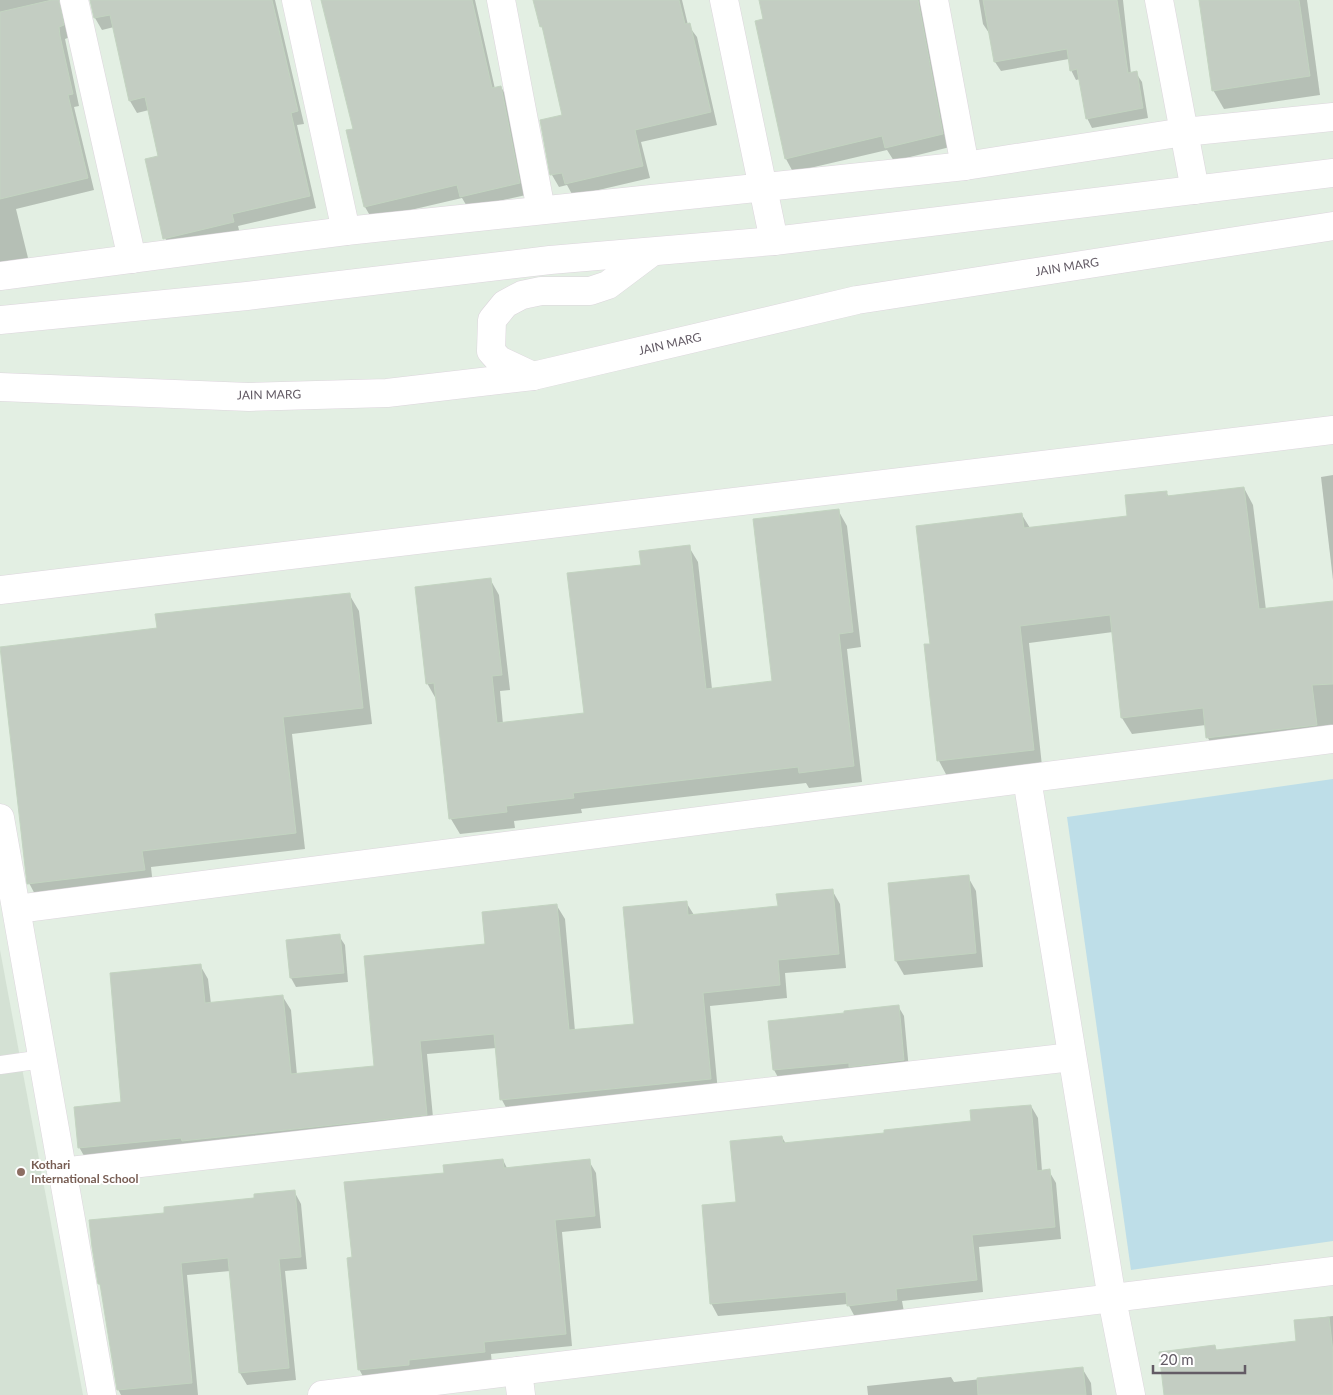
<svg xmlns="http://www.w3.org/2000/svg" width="1333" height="1395" viewBox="0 0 1333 1395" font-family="Lato,sans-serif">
<rect width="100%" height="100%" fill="#e3efe3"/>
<path fill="#d4e1d4" d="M 0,950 L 83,1395 L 0,1395 Z"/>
<path fill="#bedee8" d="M 1333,779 L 1333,1241 L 1131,1270 L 1067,817 Z"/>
<g fill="#0003">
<path d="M 0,0 L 71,0 L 70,37 L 65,39 L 79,106 L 74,107 L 94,190 L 16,209 L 30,266 L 0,273 Z"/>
<path d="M 91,0 L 275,0 L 304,124 L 297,125 L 316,208 L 238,226 L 240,234 L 172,250 L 165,238 L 160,157 L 149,110 L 137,113 L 130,101 L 114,27 L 102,30 L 95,18 Z"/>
<path d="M 324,0 L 475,0 L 495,89 L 501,87 L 508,99 L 526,195 L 468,208 L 462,198 L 372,219 L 365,207 L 348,131 L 354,130 Z"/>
<path d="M 535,0 L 682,0 L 688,25 L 697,37 L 717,125 L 641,142 L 650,178 L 573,196 L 567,185 L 559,187 L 552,175 L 541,121 L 564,116 L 545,34 L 541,26 Z"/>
<path d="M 760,0 L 921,0 L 950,147 L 894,161 L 887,150 L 793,172 L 786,159 L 757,22 L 765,20 Z"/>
<path d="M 979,0 L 1123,0 L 1131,74 L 1136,73 L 1142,82 L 1148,118 L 1092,128 L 1087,118 L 1080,79 L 1076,80 L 1071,70 L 1069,59 L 1001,71 L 995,62 L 989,33 L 983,24 Z"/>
<path d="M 1200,0 L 1307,0 L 1320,95 L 1224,109 L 1213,90 Z"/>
<path d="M 1333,475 L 1333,580 L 1321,477 Z"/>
<path d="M 1244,488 L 1253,505 L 1266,610 L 1333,602 L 1333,742 L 1217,755 L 1208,738 L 1206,725 L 1132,734 L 1122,718 L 1113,632 L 1029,643 L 1042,766 L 948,778 L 939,761 L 925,645 L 931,645 L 1022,515 L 1030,528 L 1129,517 L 1166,492 L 1169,497 Z"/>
<path d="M 838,510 L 847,526 L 861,647 L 847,649 L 862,782 L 809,788 L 806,783 L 581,809 L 582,813 L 514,821 L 515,828 L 460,834 L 451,819 L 436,699 L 427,683 L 490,579 L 499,595 L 510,690 L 500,691 L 503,724 L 585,714 L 642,566 L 689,547 L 698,562 L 712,689 L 773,682 Z"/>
<path d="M 349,594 L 359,611 L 372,724 L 292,734 L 305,849 L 151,867 L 153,886 L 38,900 L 29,883 L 158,629 Z"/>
<path d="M 968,877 L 976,891 L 983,967 L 904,975 L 896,961 Z"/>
<path d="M 832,890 L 840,904 L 846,968 L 785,973 L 787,998 L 710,1006 L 718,1092 L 509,1113 L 502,1100 L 496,1048 L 427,1054 L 434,1128 L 87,1161 L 79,1147 L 123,1103 L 200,965 L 208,979 L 211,1004 L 283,997 L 291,1010 L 297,1075 L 376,1067 L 486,945 L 557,906 L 565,919 L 575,1031 L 635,1025 L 686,902 L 694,915 L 779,907 Z"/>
<path d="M 339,936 L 345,945 L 348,982 L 296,987 L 291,978 Z"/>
<path d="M 898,1006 L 904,1016 L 909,1070 L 779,1079 L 774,1070 L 846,1015 Z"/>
<path d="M 1031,1106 L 1038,1118 L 1042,1171 L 1049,1171 L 1056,1183 L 1061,1239 L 979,1247 L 983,1292 L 902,1301 L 904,1312 L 855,1317 L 848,1304 L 718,1316 L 711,1303 L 737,1203 L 782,1137 L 786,1144 L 885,1134 L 973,1122 Z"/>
<path d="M 503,1160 L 507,1168 L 589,1161 L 596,1173 L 601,1228 L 562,1232 L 572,1346 L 491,1354 L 492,1365 L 366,1382 L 359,1369 L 353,1259 L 445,1174 Z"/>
<path d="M 294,1191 L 301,1204 L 307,1269 L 285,1271 L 296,1380 L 247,1385 L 240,1373 L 230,1271 L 187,1275 L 198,1395 L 121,1395 L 118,1389 L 102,1289 L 99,1283 L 166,1214 Z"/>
<path d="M 1333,1316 L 1333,1395 L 1165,1395 L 1215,1347 L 1217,1351 L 1298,1342 L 1295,1321 Z"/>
<path d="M 1082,1368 L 1091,1383 L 1092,1395 L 868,1395 L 867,1386 L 951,1377 L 954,1382 Z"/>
</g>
<g fill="#c3cdc2" stroke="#c3d4c1">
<path d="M 52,0 L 59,0 L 64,25 L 59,27 L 60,36 L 73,94 L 68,95 L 88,178 L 0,199 L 0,12 Z"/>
<path d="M 90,0 L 272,0 L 298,111 L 291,113 L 310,196 L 232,214 L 234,222 L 163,239 L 145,159 L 158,156 L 145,97 L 129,101 L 110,15 L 94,18 Z"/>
<path d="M 321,0 L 472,0 L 492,88 L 501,86 L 520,183 L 460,197 L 457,185 L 364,207 L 346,130 L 353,129 Z"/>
<path d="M 533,0 L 679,0 L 685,24 L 690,23 L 711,112 L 635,130 L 643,166 L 565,184 L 562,173 L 550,175 L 540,120 L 562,115 L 542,26 L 540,27 Z"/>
<path d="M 759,0 L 918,0 L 943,134 L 885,148 L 882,136 L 785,159 L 755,21 L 763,19 Z"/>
<path d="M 983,0 L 1117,0 L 1128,73 L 1137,71 L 1143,108 L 1086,119 L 1077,69 L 1070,71 L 1067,49 L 994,62 Z"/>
<path d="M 1199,0 L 1299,0 L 1310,76 L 1212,91 Z"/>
<path d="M 1244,487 L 1259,609 L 1333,601 L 1333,684 L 1312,685 L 1317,725 L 1206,738 L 1203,708 L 1121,718 L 1110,615 L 1020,626 L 1034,750 L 937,761 L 924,644 L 930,644 L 916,526 L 1022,513 L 1024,528 L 1127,516 L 1125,495 L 1167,491 L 1167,496 Z"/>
<path d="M 839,509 L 853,632 L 839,634 L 854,766 L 799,773 L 798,767 L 573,793 L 574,798 L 506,806 L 507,812 L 449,819 L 434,683 L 426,684 L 415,587 L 491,578 L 502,675 L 492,676 L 497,723 L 584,713 L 567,573 L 641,565 L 639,551 L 690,545 L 706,689 L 772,681 L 753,519 Z"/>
<path d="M 350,593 L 363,708 L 283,717 L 296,833 L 142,851 L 145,870 L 27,884 L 0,647 L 157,628 L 155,614 Z"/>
<path d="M 969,875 L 976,953 L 895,961 L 888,883 Z"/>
<path d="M 833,889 L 839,954 L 778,960 L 780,985 L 703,993 L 711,1079 L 500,1100 L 494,1034 L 420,1041 L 427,1115 L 182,1141 L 181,1138 L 78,1148 L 74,1107 L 121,1102 L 110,973 L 201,964 L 205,1003 L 283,995 L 291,1074 L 374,1066 L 364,956 L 485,944 L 482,912 L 557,904 L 569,1030 L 634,1024 L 623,907 L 687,901 L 688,915 L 778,906 L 776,894 Z"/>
<path d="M 340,934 L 344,973 L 290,978 L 286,940 Z"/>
<path d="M 899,1005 L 904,1060 L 849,1067 L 849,1063 L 773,1070 L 768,1021 L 844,1013 L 844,1011 Z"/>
<path d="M 1031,1105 L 1037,1171 L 1050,1169 L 1055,1227 L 972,1235 L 977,1280 L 896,1289 L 897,1300 L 847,1306 L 846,1292 L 710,1304 L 702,1205 L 736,1202 L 730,1141 L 782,1136 L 783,1143 L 884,1133 L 884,1130 L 971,1121 L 970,1110 Z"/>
<path d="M 503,1159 L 504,1168 L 590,1159 L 595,1216 L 555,1220 L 566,1334 L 484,1342 L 485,1352 L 409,1360 L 409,1365 L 358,1370 L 347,1258 L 352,1257 L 344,1182 L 444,1173 L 443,1165 Z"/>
<path d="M 295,1190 L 301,1257 L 279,1259 L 289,1368 L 239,1373 L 228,1258 L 181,1263 L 192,1383 L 117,1390 L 100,1284 L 98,1284 L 92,1247 L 89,1220 L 164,1213 L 164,1207 L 254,1198 L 254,1194 Z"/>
<path d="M 1329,1317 L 1333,1352 L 1333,1395 L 1164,1395 L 1159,1352 L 1215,1345 L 1216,1350 L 1296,1341 L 1294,1320 Z"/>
<path d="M 1083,1367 L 1086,1395 L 978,1395 L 977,1378 Z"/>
</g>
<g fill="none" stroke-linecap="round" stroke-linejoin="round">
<defs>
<path id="service" d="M 0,1065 L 43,1059"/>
<g id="minor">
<path d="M 74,0 L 132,259"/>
<path d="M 296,0 L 346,231"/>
<path d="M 501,0 L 541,210"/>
<path d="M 724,0 L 774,241"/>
<path d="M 934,0 L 965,166"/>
<path d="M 1159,0 L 1195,190"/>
<path d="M 0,276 L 346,231 L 965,166 L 1184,132 L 1333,117"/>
<path d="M 0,590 L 1333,430"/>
<path d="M 1027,779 L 1112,1299 L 1131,1395"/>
<path d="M 0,818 L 102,1395"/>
<path d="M 17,909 L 1333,739"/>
<path d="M 61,1172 L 1072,1057"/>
<path d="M 518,1371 L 521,1395"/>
<path d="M 322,1395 L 1333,1271"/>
</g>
<g id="tertiary">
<path d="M 0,320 L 247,296 L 550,260 L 774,241 L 1333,173"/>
<path d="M 533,376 L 499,360 L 491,351 L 492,320 L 505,304 L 522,295 L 541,291 L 590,291 L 608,285 L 652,252"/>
<path d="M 0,387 L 249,397 L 387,393 L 533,376 L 857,300 L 1333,226"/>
</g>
</defs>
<use href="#service" stroke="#ddd6dd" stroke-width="19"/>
<use href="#minor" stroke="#ddd6dd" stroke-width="29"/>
<use href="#tertiary" stroke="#ddd6dd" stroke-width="29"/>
<use href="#service" stroke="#fff" stroke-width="18"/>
<use href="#minor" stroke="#fff" stroke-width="28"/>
<use href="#tertiary" stroke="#fff" stroke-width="28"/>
</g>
<circle fill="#8d6e63" stroke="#fff" stroke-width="2" cx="21" cy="1172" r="5"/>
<g text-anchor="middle" stroke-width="4" stroke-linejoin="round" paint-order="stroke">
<g font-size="12" fill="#635b65" stroke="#fff">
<text transform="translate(1067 267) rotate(-9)" y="4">JAIN MARG</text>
<text transform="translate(670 344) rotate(-13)" y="4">JAIN MARG</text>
<text transform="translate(269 395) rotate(-1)" y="4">JAIN MARG</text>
</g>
<g font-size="12" font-weight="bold" fill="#785e54" stroke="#fff" text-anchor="start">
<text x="31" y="1169">Kothari<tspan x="31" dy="14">International School</tspan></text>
</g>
</g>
<path d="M1153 1365v8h92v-8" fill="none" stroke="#635b65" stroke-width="2.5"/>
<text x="1160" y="1365" font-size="15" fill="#635b65" stroke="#ffffff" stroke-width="4" paint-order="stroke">20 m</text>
</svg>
